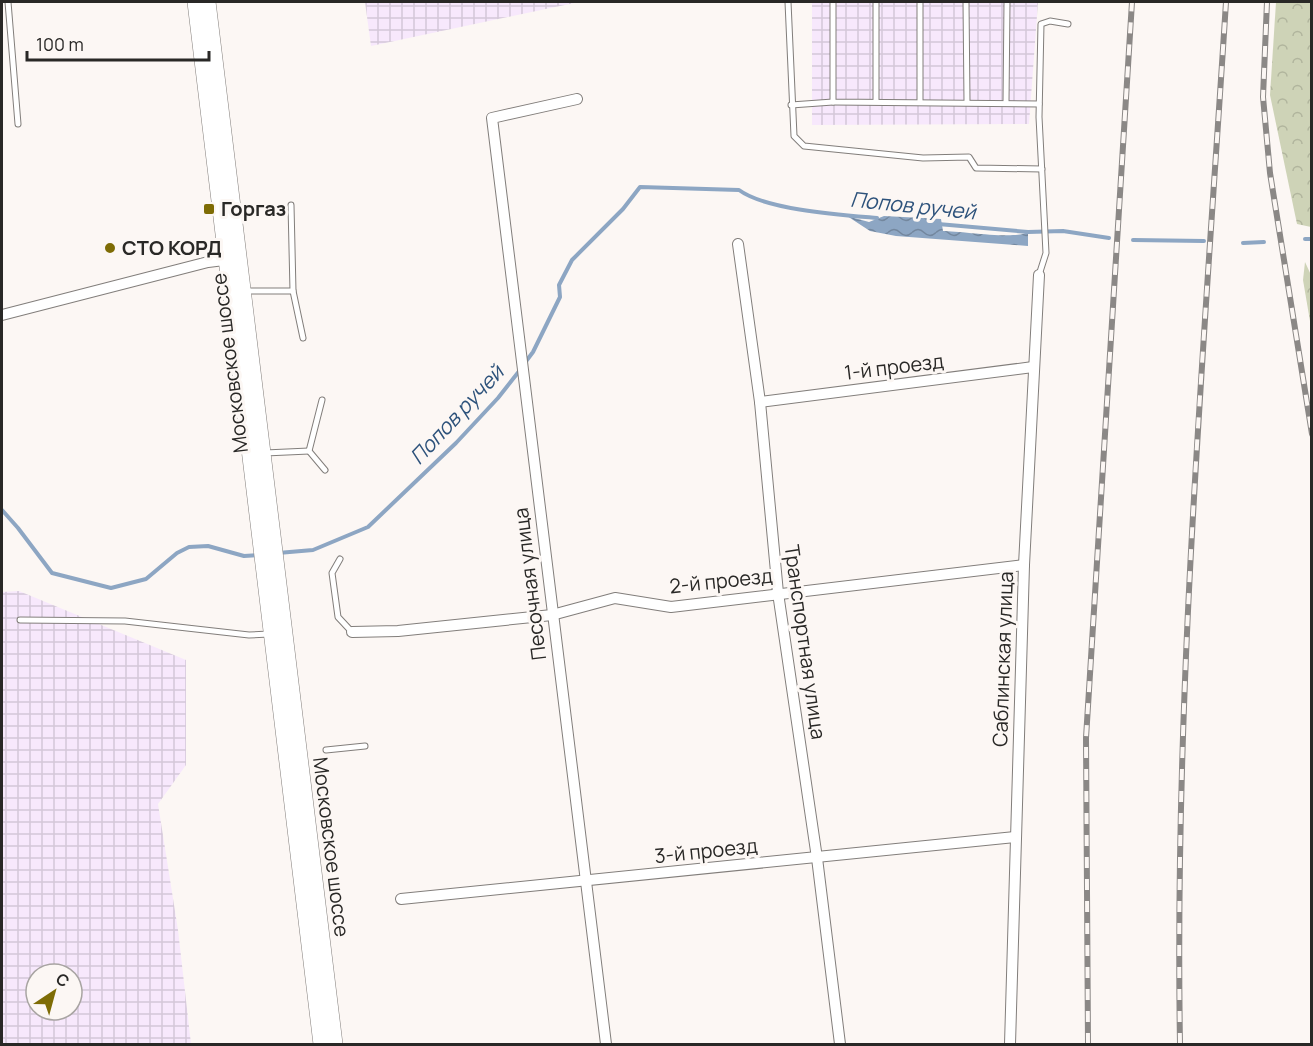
<svg xmlns="http://www.w3.org/2000/svg" width="1313" height="1046" viewBox="0 0 1313 1046" font-family="Manrope,sans-serif">
<defs>
<pattern id="industrial-grid" width="8" height="8" patternUnits="userSpaceOnUse" patternTransform="scale(1.5)"><rect width="8" height="8" fill="#f7e8fc"/><path d="M0 4h8M4 0v8" fill="none" stroke="#d4c7d8"/></pattern>
<pattern id="forest-crowns" width="20" height="18" patternUnits="userSpaceOnUse" patternTransform="scale(1.5)"><rect width="20" height="18" fill="#ced3b7"/><path d="M2 6a3 3 0 1 1 6 0M12 15a3 3 0 1 1 6 0" fill="none" stroke="#b1b59d"/></pattern>
<pattern id="water-waves" width="16" height="10" patternUnits="userSpaceOnUse" patternTransform="scale(1.5)"><rect width="16" height="10" fill="#8da6c3"/><path d="M0 5q4-4 8 0t8 0" fill="none" stroke="#73879e"/></pattern>
</defs>
<rect width="100%" height="100%" fill="#fcf7f4"/>
<g fill="url(#industrial-grid)" fill-rule="evenodd">
<path d="M 365,2 L 579,2 L 371,46 Z"/>
<path d="M 812,2 L 1038,2 L 1029,124 L 812,125 Z"/>
<path d="M 19,591 L 186,660 L 186,765 L 158,804 L 178,930 L 191,1044 L 2,1044 L 2,592 ZM 36,974 L 72,974 L 72,1010 L 36,1010 Z"/>
</g>
<g fill="url(#forest-crowns)">
<path d="M 1276,2 L 1311,2 L 1311,227 L 1297,224 L 1270,95 Z"/>
<path d="M 1305,262 L 1311,275 L 1311,327 L 1303,280 Z"/>
</g>
<path fill="url(#water-waves)" d="M 847,216 L 869,222 L 884,216 L 941,219 L 943,231 C 960,231 1017,240 1028,232 L 1028,246 L 896,236 L 870,231 Z"/>
<g fill="none" stroke-linecap="round" stroke-linejoin="round">
<g stroke="#8da6c3" stroke-width="4">
<path d="M 938,224 L 1028,232 L 1063,231 L 1109,238"/>
<path d="M 1305,239 L 1312,239"/>
<path d="M 1133,240 L 1204,241"/>
<path d="M 1243,243 L 1264,242"/>
<path d="M 524,364 L 533,352 L 560,297 L 559,285 L 572,260 L 623,209 L 640,187 L 739,190 C 766,210 842,215 877,218"/>
<path d="M 2,510 L 18,528 L 52,573 L 111,588 L 146,579 L 177,553 L 189,547 L 208,546 L 244,556 L 259,555"/>
<path d="M 278,553 L 313,550 L 368,527 L 456,443 L 498,398 L 520,370"/>
</g>
<defs>
<g id="lane">
<path d="M 8,2 L 18,124"/>
<path d="M 788,2 L 794,136 L 804,146 L 923,158 L 969,157 L 976,168 L 1042,169"/>
<path d="M 833,2 L 833,102 L 1039,104"/>
<path d="M 920,2 L 920,101"/>
<path d="M 966,2 L 967,102"/>
<path d="M 876,101 L 876,2"/>
<path d="M 1006,102 L 1007,2"/>
<path d="M 791,105 L 833,102"/>
<path d="M 291,205 L 293,291 L 303,338"/>
<path d="M 1039,275 L 1046,253 L 1039,117 L 1041,24 L 1050,21 L 1068,24"/>
<path d="M 244,291 L 293,291"/>
<path d="M 322,400 L 309,451 L 325,470"/>
<path d="M 265,453 L 309,451"/>
<path d="M 340,559 L 332,573 L 338,617 L 352,632"/>
<path d="M 20,620 L 125,621 L 249,635 L 269,634"/>
<path d="M 326,750 L 365,746"/>
</g>
<g id="street">
<path d="M 577,99 L 492,118 L 606,1044"/>
<path d="M 738,244 L 760,402 L 778,593 L 817,858 L 840,1044"/>
<path d="M 2,315 L 208,262 L 232,259"/>
<path d="M 760,402 L 1033,367"/>
<path d="M 352,632 L 398,631 L 552,615 L 615,598 L 671,607 L 1024,565"/>
<path d="M 401,899 L 1015,837"/>
<path d="M 1010,1044 L 1024,565 L 1039,275"/>
</g>
<g id="secondary">
<path d="M 195,2 L 321,1044"/>
<path d="M 208,2 L 335,1044"/>
</g>
</defs>
<use href="#lane" stroke="#827e7b" stroke-width="7"/>
<use href="#street" stroke="#827e7b" stroke-width="12"/>
<use href="#secondary" stroke="#827e7b" stroke-width="16"/>
<use href="#lane" stroke="#fff" stroke-width="5"/>
<use href="#street" stroke="#fff" stroke-width="10"/>
<use href="#secondary" stroke="#fff" stroke-width="15"/>
<defs>
<g id="rail">
<path d="M 1267,2 L 1263,97 L 1270,173 L 1312,434"/>
<path d="M 1088,1044 L 1086,738 L 1132,2"/>
<path d="M 1180,1044 C 1174,696 1204,349 1226,2"/>
</g>
</defs>
<use href="#rail" stroke="#8b8886" stroke-width="6"/>
<use href="#rail" stroke="#fcf7f4" stroke-width="4" stroke-dasharray="11" stroke-linecap="butt"/>
</g>
<g fill="#7e6c05" stroke="#fcf7f4" stroke-width="2">
<rect x="203" y="203" width="12" height="12" rx="3"/>
<circle cx="110" cy="248" r="6"/>
</g>
<g text-anchor="middle" stroke-width="6" stroke-linejoin="round" paint-order="stroke">
<g font-size="20" font-weight="bold" fill="#292826" stroke="#fcf7f4" text-anchor="start">
<text x="221" y="216">Горгаз</text>
<text x="122" y="255">СТО КОРД</text>
</g>
<g font-size="20" fill="#292826" stroke="#fcf7f4">
<text transform="translate(230 363) rotate(-97)" y="7">Московское шоссе</text>
<text transform="translate(894 367) rotate(-7)" y="7">1-й проезд</text>
<text transform="translate(721 581) rotate(-6)" y="7">2-й проезд</text>
<text transform="translate(530 584) rotate(-97)" y="7">Песочная улица</text>
<text transform="translate(805 642) rotate(82)" y="7">Транспортная улица</text>
<text transform="translate(1003 659) rotate(-88)" y="7">Саблинская улица</text>
<text transform="translate(331 847) rotate(83)" y="7">Московское шоссе</text>
<text transform="translate(706 851) rotate(-6)" y="7">3-й проезд</text>
</g>
<g font-size="21" font-style="italic" fill="#2d527b" stroke="#fcf7f4">
<text transform="translate(913 206) rotate(6)" y="7">Попов ручей</text>
<text transform="translate(457 415) rotate(-47)" y="7">Попов ручей</text>
</g>
</g>
<rect width="1313" height="1046" fill="none" stroke="#292826" stroke-width="6"/>
<g transform="translate(54 992) rotate(36)"><circle r="28" fill="#fcf7f4" stroke="#a8a4a2" stroke-width="1.5"/>
<path d="M0-4.5L10 22L0 15L-10 22Z" fill="#7e6c05"/>
<text y="-9" font-size="16" font-weight="bold" text-anchor="middle" fill="#292826">С</text>
</g>
<path d="M27 51v9h182v-9" fill="none" stroke="#292826" stroke-width="3"/>
<text x="36" y="51" font-size="18" fill="#292826" stroke="#fcf7f4" stroke-width="4.5" paint-order="stroke">100 m</text>
</svg>
